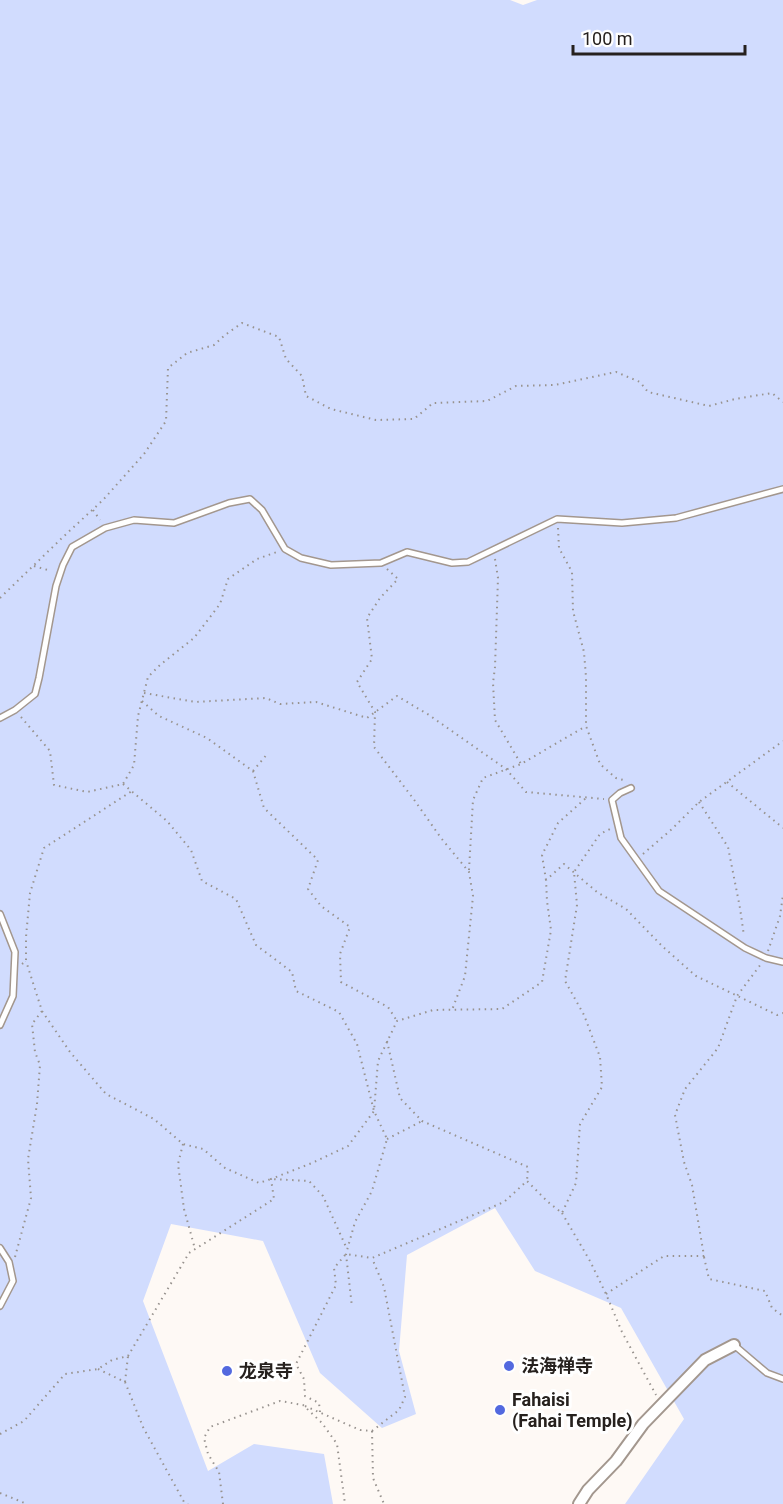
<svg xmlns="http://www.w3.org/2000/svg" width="783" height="1504" viewBox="0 0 783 1504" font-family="Roboto,'Noto Sans SC',sans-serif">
<rect width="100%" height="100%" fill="#fef9f5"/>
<path fill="#d1dcfe" d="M 0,0 L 510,0 L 523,5 L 537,0 L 783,0 L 783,1504 L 625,1504 L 684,1419 L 621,1308 L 535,1271 L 495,1208 L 407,1255 L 399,1351 L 416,1414 L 382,1428 L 320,1373 L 263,1241 L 171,1224 L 143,1301 L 208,1471 L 254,1444 L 324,1454 L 333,1504 L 0,1504 Z"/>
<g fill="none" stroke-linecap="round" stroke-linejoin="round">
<defs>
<g id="lane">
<path d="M 0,718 L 15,710 L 35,694 L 39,678 L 56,586 L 63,565 L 72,547 L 105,528 L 134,520 L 174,523 L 229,503 L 250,499 L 262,510 L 285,549 L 301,558 L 331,565 L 381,563 L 407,552 L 452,563 L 468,562 L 557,519 L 622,523 L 676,518 L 783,489"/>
<path d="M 631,788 L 620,793 L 612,800 L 621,838 L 659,891 L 745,948 L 766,958 L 783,962"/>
<path d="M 0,914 L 15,952 L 13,996 L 0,1025"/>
<path d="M 0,1248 L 9,1262 L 13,1281 L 0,1306"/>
<path d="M 734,1345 L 767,1373 L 783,1379"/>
</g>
<path id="street" d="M 579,1504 L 588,1490 L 616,1461 L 643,1424 L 705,1360 L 734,1345"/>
</defs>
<use href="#lane" stroke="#a3978e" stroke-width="8"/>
<use href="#street" stroke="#a3978e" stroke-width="14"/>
<g stroke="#98938f" stroke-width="2" stroke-dasharray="1.5 4.5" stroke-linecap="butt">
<path d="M 93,510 L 100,520"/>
<path d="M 558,528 L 559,548 L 572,572 L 573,611 L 584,652 L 586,677 L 586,726 L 600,764 L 616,778 L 627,781"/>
<path d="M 495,559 L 498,578 L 495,667 L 493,683 L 495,720 L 521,764"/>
<path d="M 34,566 L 51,571"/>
<path d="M 387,569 L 398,579 L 380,598 L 367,618 L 372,659 L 357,682 L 375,712 L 374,747 L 415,801 L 441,838 L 469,872 L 473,896 L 465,976 L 452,1010"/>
<path d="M 0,598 L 63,537 L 103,500 L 144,454 L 166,421 L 168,368 L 187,353 L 214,345 L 225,335 L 242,323 L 279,337 L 286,359 L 302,376 L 306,396 L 331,409 L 376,420 L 414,419 L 433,403 L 487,401 L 516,386 L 555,385 L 616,372 L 640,382 L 648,392 L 709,406 L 735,399 L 772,393 L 783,402"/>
<path d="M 144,693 L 195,702 L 266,698 L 280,704 L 316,702 L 367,718 L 397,696 L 429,715 L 506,769 L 526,792 L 604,799"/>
<path d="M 142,701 L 159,716 L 207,738 L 253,771 L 264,808 L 318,860 L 308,889 L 321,906 L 350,927 L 340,954 L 341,982 L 388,1007 L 397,1021"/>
<path d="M 21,717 L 50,751 L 54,785 L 87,792 L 123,784 L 134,765 L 138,716 L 148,677 L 160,665 L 194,638 L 220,604 L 228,579 L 257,559 L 277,552"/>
<path d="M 253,771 L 268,753"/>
<path d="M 727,782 L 783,828"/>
<path d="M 123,784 L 167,821 L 191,850 L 202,881 L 236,899 L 256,945 L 292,972 L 296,991 L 339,1012 L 357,1044 L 374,1111 L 387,1139 L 372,1191 L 355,1222 L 346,1254 L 352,1307"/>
<path d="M 699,802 L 728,847 L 740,908 L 744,936"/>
<path d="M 643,854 L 672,829 L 699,802 L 783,741"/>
<path d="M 469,870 L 473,800 L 483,778 L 521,764 L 586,726"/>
<path d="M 546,880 L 542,855 L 558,823 L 586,798"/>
<path d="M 768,951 L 780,916 L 783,895"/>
<path d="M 22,964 L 26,961 L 26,937 L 30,893 L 44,848 L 132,791"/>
<path d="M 42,1011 L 70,1052 L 106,1094 L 154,1119 L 183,1144 L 203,1149 L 225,1168 L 259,1183 L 271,1179 L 309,1181 L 323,1196 L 347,1249"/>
<path d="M 387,1041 L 400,1098 L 422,1121 L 528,1167 L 527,1181"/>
<path d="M 387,1139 L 422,1121"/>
<path d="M 183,1144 L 178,1164 L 184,1209 L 195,1249"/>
<path d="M 562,1213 L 590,1261 L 606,1294 L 622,1332 L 656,1395"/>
<path d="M 15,1257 L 31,1198 L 28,1159 L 37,1104 L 40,1065 L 35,1052 L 32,1024 L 42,1011 L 26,961"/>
<path d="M 704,1257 L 709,1279 L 765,1291 L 772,1308 L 783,1316"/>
<path d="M 606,1294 L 664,1256 L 704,1256 L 692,1185 L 684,1162 L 675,1115 L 685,1089 L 718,1048 L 737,996 L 761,964"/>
<path d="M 98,1369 L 125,1382 L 143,1427 L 184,1502 L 188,1504"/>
<path d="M 125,1382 L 128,1356"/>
<path d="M 305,1406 L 360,1430 L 372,1431 L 399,1410 L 405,1397 L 384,1287 L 372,1258"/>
<path d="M 320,1412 L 319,1403 L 305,1396 L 304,1379 L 296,1364 L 336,1285 L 334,1268 L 346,1254 L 372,1258 L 504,1202 L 527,1181 L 548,1202 L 562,1213 L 576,1183 L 580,1124 L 602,1087 L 600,1057 L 584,1015 L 565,981 L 577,905 L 574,872 L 600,834 L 610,829"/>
<path d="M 372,1431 L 373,1478 L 384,1504"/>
<path d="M 0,1434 L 24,1421 L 65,1374 L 98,1369 L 112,1360 L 128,1356 L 189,1253 L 274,1199 L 271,1179 L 312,1163 L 348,1146 L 374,1111 L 378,1061 L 397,1021 L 433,1010 L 502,1009 L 542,982 L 551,930 L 547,901 L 546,880 L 564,864 L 597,892 L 626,909 L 663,947 L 696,976 L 777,1015 L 783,1013"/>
<path d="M 0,1493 L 27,1504"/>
<path d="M 223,1504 L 219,1472 L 208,1454 L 204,1438 L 210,1427 L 280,1401 L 303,1405 L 322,1423 L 337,1444 L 345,1504"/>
</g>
<use href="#lane" stroke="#fff" stroke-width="5"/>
<use href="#street" stroke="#fff" stroke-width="10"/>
</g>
<g fill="#5369df" stroke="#fff" stroke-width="2">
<circle cx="509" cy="1366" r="6"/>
<circle cx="227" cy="1371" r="6"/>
<circle cx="500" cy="1410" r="6"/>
</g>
<g text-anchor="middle" stroke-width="6" stroke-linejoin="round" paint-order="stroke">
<g font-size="18" font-weight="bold" fill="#26211e" stroke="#fff" text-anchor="start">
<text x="521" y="1372">法海禅寺</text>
<text x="239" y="1377">龙泉寺</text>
<text x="512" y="1406">Fahaisi<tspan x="512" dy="21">(Fahai Temple)</tspan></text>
</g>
</g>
<path d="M573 45v9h172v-9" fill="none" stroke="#26211e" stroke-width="3"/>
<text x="582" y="45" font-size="18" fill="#26211e" stroke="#ffffff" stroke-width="4.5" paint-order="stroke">100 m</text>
</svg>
